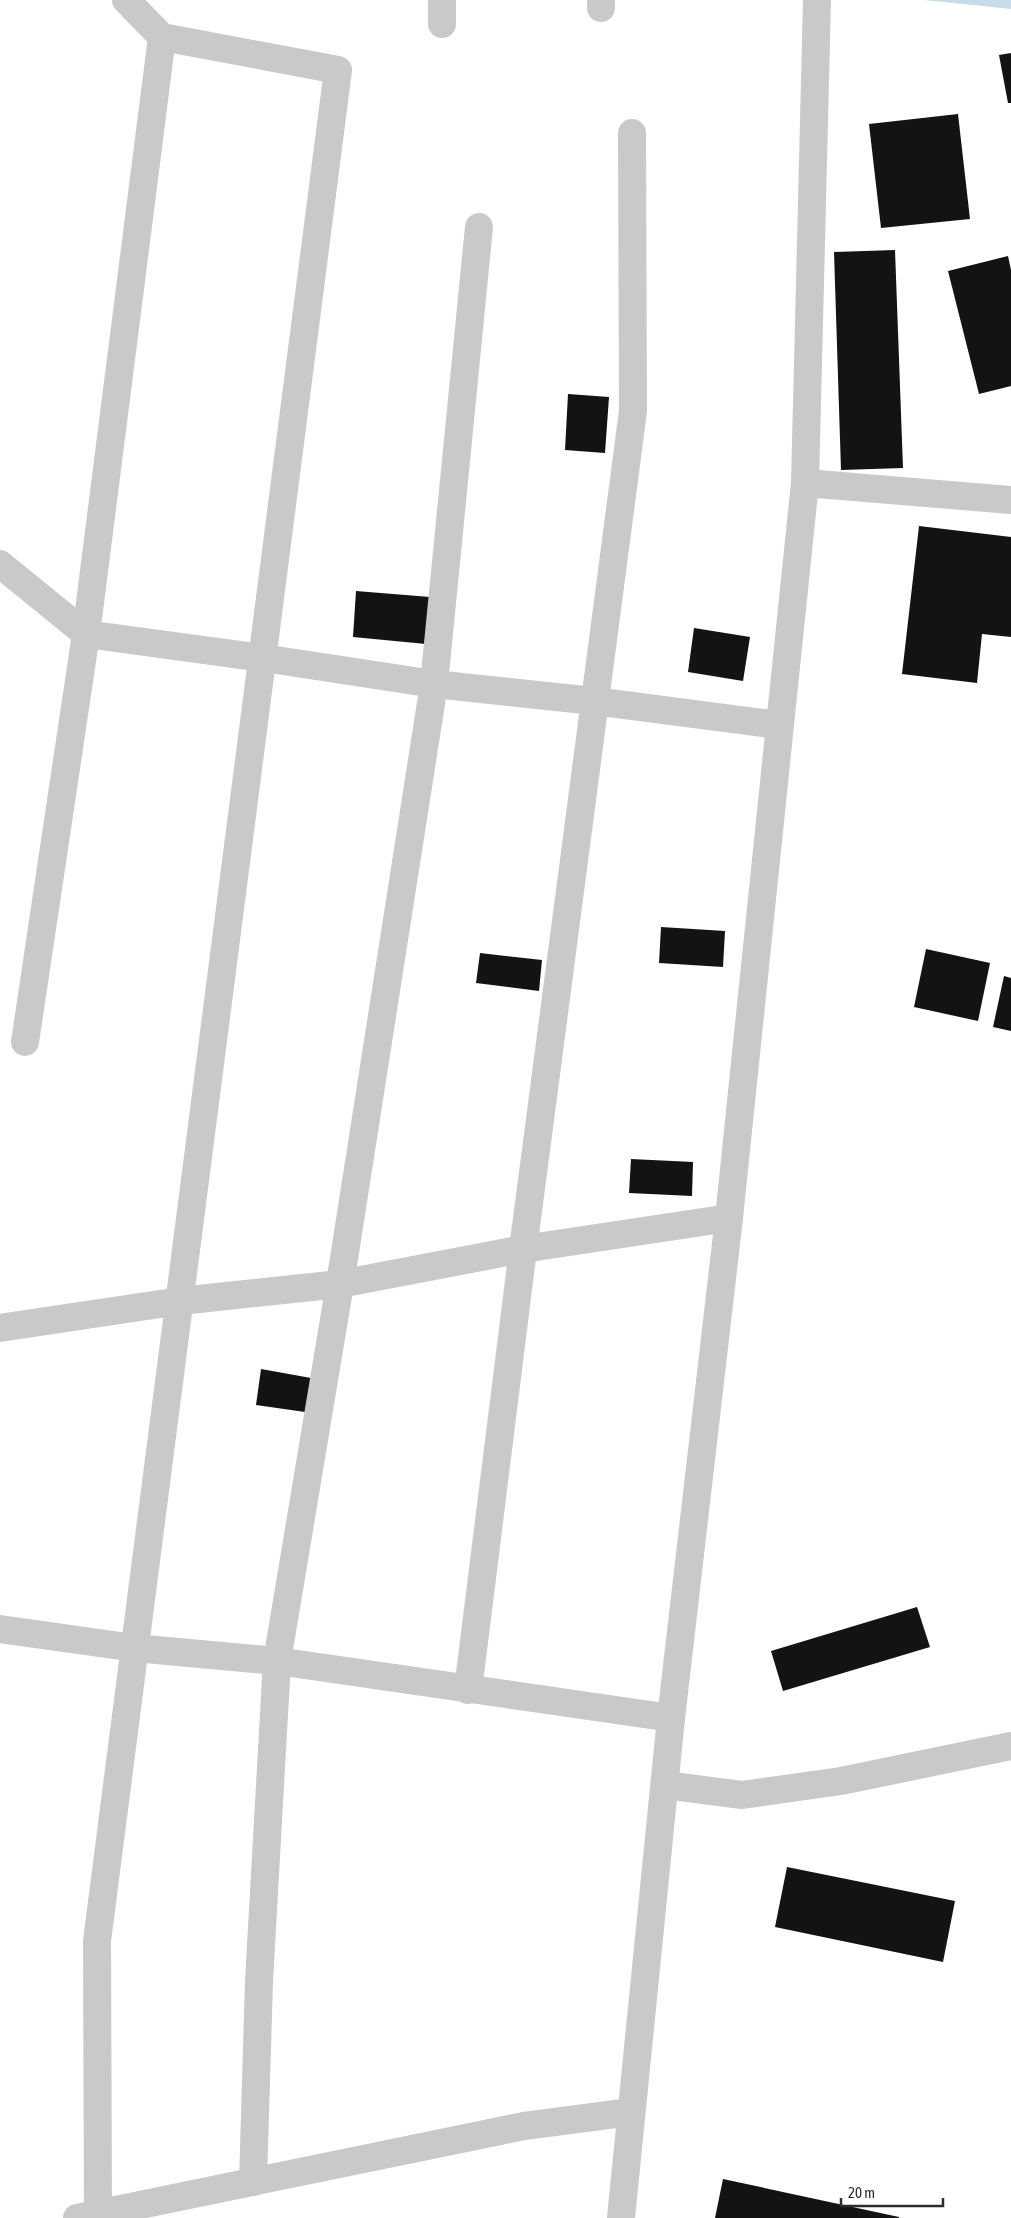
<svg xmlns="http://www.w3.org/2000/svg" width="1011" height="2218" viewBox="0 0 1011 2218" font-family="'Asap Condensed',sans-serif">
<rect width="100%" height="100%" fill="#fff"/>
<path fill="#c5dce9" d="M 924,0 L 1011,0 L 1011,9 Z"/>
<g fill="#131313">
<path d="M 1011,53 L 1011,103 L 1008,103 L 999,55 Z"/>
<path d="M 958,114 L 970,219 L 881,228 L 869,124 Z"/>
<path d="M 895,250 L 903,468 L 841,470 L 834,252 Z"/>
<path d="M 1008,256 L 1011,270 L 1011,386 L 979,394 L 948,271 Z"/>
<path d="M 568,394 L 609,397 L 605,453 L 565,450 Z"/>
<path d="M 919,526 L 1011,537 L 1011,637 L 982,634 L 977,683 L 902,674 Z"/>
<path d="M 356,591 L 430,597 L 426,644 L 353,637 Z"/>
<path d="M 694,628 L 750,637 L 743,681 L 688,672 Z"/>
<path d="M 661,927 L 725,931 L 723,967 L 659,963 Z"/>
<path d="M 926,949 L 990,963 L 978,1021 L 914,1007 Z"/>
<path d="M 480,953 L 542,960 L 539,991 L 476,983 Z"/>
<path d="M 1004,976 L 1011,978 L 1011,1031 L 993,1027 Z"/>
<path d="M 631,1159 L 693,1162 L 692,1196 L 629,1193 Z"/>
<path d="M 261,1369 L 311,1378 L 305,1412 L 256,1405 Z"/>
<path d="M 917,1607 L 930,1647 L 783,1691 L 771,1651 Z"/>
<path d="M 787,1867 L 955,1901 L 943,1962 L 775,1927 Z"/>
<path d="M 723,2179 L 899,2217 L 899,2218 L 715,2218 Z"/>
</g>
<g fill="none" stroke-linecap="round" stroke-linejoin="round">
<g stroke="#c9c9c9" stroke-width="28">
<path d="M 601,0 L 601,8"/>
<path d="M 442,24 L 442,0"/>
<path d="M 805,483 L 1011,500"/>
<path d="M 0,564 L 86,634 L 263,658 L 434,684 L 594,701 L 779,725"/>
<path d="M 25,1042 L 86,634 L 162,37"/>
<path d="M 0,1328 L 180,1301 L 340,1284 L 523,1249 L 729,1218"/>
<path d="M 0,1629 L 135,1648 L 277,1661 L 671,1718"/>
<path d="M 468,1690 L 523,1249 L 633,411 L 632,133"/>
<path d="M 665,1785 L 742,1795 L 841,1781 L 1011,1746"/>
<path d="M 253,2182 L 259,1981 L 277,1661 L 340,1284 L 434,684 L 479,227"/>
<path d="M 77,2218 L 524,2126 L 631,2112"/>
<path d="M 98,2218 L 97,1941 L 338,70 L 162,37 L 126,0"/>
<path d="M 621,2218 L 671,1718 L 729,1218 L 805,483 L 817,0"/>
</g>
</g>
<path d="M841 2198v8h102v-8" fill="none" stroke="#2c2c2c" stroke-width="2.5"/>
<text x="848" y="2198" font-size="15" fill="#2c2c2c" stroke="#ffffff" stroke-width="4" paint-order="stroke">20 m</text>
</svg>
